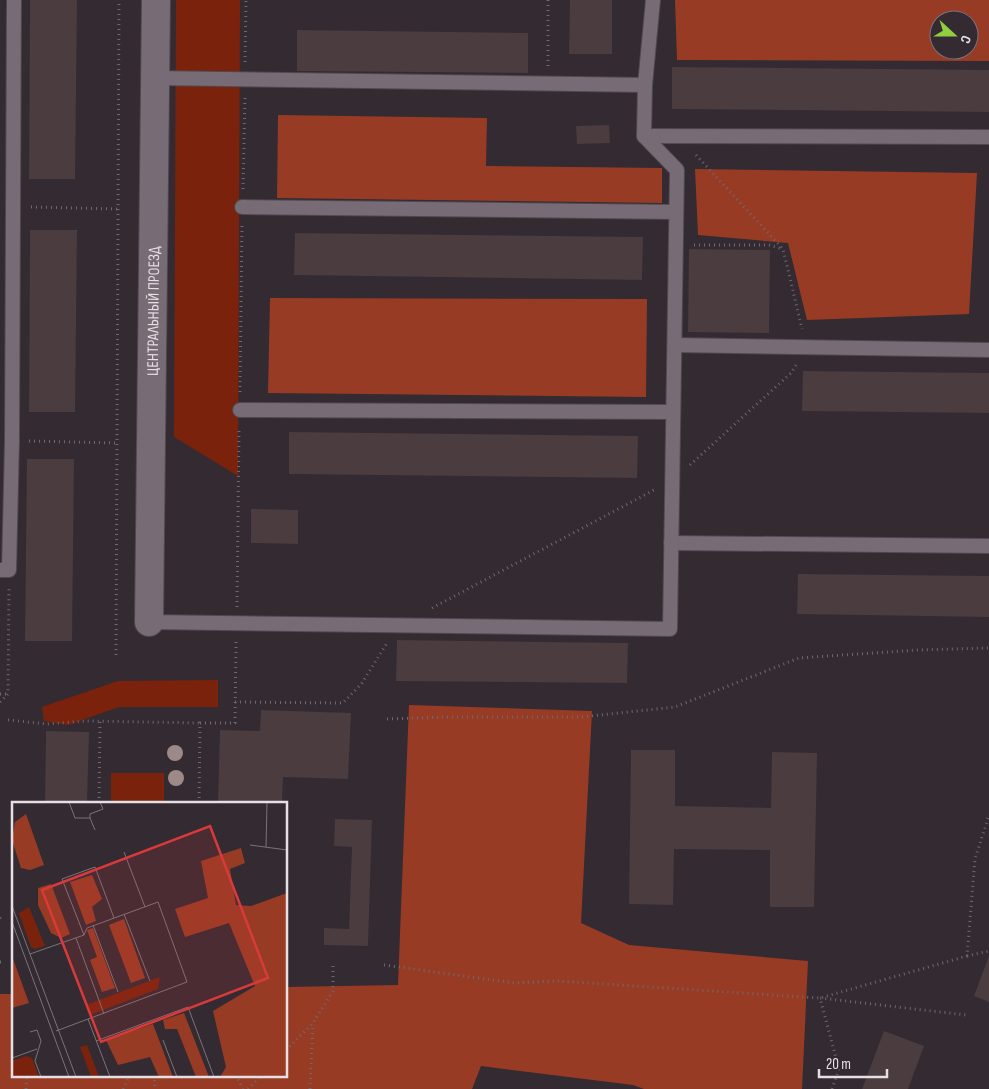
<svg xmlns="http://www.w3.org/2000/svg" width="989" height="1089" viewBox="0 0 989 1089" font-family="'Sofia Sans Condensed',sans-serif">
<rect width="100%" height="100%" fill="#332a32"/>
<g fill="#7b220c">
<path d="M 176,0 L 240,0 L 238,476 L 174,437 Z"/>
<path d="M 218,680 L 218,707 L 119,707 L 68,725 L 44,721 L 42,707 L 118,681 Z"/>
<rect x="111" y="773" width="53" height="30"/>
</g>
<g fill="#983b25" fill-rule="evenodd">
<path d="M 675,0 L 989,0 L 989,61 L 677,60 ZM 939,20 L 969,20 L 969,50 L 939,50 Z"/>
<path d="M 278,115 L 487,118 L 486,166 L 662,168 L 662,203 L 277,198 Z"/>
<path d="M 695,169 L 977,173 L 969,314 L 807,320 L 788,243 L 698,235 Z"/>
<path d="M 270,298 L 647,299 L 646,397 L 268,393 Z"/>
<path d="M 409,705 L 592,711 L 581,923 L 629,945 L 808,961 L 802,1089 L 644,1089 L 633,1085 L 481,1066 L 472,1089 L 0,1089 L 0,994 L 14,994 L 14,1075 L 286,1075 L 286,987 L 398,985 Z"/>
</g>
<g fill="#4a3c3f">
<path d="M 30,0 L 77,0 L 75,179 L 29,179 Z"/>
<path d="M 570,0 L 612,0 L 612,54 L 569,54 Z"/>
<path d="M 297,30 L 528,33 L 528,73 L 297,71 Z"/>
<path d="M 672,67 L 989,70 L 989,112 L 672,109 Z"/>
<path d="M 609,125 L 610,143 L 577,144 L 576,126 Z"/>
<path d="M 30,230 L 77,230 L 75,412 L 29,412 Z"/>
<path d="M 295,233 L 643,237 L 642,280 L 294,275 Z"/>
<path d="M 689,249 L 770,250 L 769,333 L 688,332 Z"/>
<path d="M 803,371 L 989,373 L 989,413 L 802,411 Z"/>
<path d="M 289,432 L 638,436 L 637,478 L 289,474 Z"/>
<path d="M 27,459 L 74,459 L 72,641 L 25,641 Z"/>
<path d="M 251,509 L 298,510 L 298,544 L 251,543 Z"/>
<path d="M 798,574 L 989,576 L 989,617 L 797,614 Z"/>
<path d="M 397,640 L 628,643 L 627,683 L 396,681 Z"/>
<path d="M 261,710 L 351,713 L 348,779 L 283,777 L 282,803 L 218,803 L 220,730 L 260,731 Z"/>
<path d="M 46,731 L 89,732 L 87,803 L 45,803 Z"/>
<path d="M 631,750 L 675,750 L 675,806 L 771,808 L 772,752 L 817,753 L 814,907 L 770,907 L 770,850 L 674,849 L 673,905 L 629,904 Z"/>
<path d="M 335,819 L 372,820 L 368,946 L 324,945 L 324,928 L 349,929 L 352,847 L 334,846 Z"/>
<path d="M 989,956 L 989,1002 L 974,996 Z"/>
<path d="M 884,1031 L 924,1046 L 908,1089 L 862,1089 Z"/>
</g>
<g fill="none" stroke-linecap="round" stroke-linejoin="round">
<defs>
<g id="service">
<path d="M 154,78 L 645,85"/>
<path d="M 644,136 L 989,137"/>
<path d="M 242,207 L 676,212"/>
<path d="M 675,345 L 989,350"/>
<path d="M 240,410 L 673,412"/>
<path d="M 671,543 L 989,546"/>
<path d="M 0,570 L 9,570 L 12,441 L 14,0"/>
<path d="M 149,622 L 670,629 L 677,170 L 644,136 L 645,85 L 653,0"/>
</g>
<g id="minor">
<path id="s1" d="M 149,622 L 156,0"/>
</g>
</defs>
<use href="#service" stroke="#50484f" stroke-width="16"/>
<use href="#minor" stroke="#50484f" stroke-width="30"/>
<g stroke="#70686f" stroke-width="3" stroke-dasharray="1 4" stroke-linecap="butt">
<path d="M 245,62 L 246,0"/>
<path d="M 548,66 L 548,0"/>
<path d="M 696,155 L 783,249 L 802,329"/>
<path d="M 243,189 L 245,96"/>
<path d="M 31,207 L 117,209"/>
<path d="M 694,245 L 769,245 L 782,249"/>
<path d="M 240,392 L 242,223"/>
<path d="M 29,441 L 116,443"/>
<path d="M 690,465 L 791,373 L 796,365"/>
<path d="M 237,607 L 239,428"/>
<path d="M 432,608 L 654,490"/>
<path d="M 116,655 L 119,0"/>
<path d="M 0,694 L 8,694"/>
<path d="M 0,702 L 8,694 L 9,586"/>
<path d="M 235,702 L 343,703 L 362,683 L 387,643"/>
<path d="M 387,719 L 442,717 L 581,717 L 675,707 L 799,658 L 918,650 L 989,648"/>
<path d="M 8,720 L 47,724 L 87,721 L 200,723"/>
<path d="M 99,803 L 100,721"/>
<path d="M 199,803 L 200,723 L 235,723 L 236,641"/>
<path d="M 0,918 L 3,920"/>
<path d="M 967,956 L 989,951"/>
<path d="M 0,962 L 2,962"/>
<path d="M 384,965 L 514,983 L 557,981 L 820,998 L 967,956 L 975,859 L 989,815"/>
<path d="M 286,1050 L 313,1023 L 333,991 L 333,964"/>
<path d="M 154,1075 L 155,1089"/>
<path d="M 236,1075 L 243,1089"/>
<path d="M 26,1089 L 27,1075"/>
<path d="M 123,1089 L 130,1075"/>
<path d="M 248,1089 L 262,1075"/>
<path d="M 310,1089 L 313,1024"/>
<path d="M 832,1089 L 839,1069 L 820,998 L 966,1015"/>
</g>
<use href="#service" stroke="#776b75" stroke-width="14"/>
<use href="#minor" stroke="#776b75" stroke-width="28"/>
</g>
<g fill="#9c8988">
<circle cx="175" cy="753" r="8"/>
<circle cx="176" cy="778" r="8"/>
</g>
<g text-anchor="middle" stroke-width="4" stroke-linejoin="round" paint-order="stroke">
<g font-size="16" fill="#e6e0e5" stroke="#332a32">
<text dy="6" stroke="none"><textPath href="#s1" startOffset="311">ЦЕНТРАЛЬНЫЙ ПРОЕЗД</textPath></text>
</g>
</g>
<g transform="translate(12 802)">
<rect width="275" height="275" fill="#332a32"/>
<path d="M 17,105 L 33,144 L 23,147 L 19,145 L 7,111 ZM 148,175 L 146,187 L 78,213 L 74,203 ZM 75,243 L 87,275 L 79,275 L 68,245 ZM 14,254 L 20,256 L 27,275 L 0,275 L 0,259 Z" fill="#7b220c"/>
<path d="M 14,12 L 32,63 L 18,68 L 9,66 L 0,38 L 3,20 ZM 229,46 L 233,61 L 218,67 L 224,103 L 239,104 L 275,91 L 275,275 L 208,275 L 214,265 L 201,209 L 243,184 L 217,121 L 173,135 L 163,107 L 196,96 L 189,59 ZM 80,73 L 90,97 L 80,105 L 84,119 L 74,123 L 58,80 ZM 39,82 L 58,132 L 49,136 L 39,131 L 26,103 L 26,86 ZM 112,117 L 133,176 L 119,181 L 97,123 ZM 81,126 L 103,186 L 90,190 L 78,158 L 85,155 L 75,128 ZM 0,154 L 17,201 L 0,206 ZM 172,211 L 197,275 L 184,275 L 165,227 L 153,227 L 151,218 ZM 141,222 L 161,275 L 147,275 L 138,255 L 106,263 L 94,238 Z" fill="#983b25"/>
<path fill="none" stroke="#7b737a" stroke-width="1" d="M 57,0 L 63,16 L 78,16 L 83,28M 78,16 L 78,12 L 91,7 L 88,0M 238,43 L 275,48M 254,45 L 255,0M 112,50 L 133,105M 0,104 L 64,275M 112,112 L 138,179M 0,120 L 57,275M 81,123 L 106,190M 72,133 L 50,77 L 83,65 L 102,116M 64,136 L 92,212M 18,152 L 72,133 L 75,126 L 146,100 L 175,180 L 44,229M 76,217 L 98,275M 18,230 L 25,228 L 29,239 L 23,259 L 29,275M 151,238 L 165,275M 84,239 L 176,205 L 202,275M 0,256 L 25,247"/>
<path fill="#d83a3b" fill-opacity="0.15" stroke="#d83a3b" stroke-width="2.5" d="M 198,24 L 256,176 L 89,240 L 30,88 Z"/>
<rect width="275" height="275" fill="none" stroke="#e6e0e5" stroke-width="2.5"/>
</g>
<g transform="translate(954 35) rotate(111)"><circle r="24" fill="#332a32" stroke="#7b737a"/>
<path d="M0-4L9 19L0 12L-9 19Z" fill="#91cd3f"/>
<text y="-8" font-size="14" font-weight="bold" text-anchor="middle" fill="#e6e0e5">С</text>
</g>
<path d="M819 1069v8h68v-8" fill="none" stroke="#e6e0e5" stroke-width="2.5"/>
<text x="826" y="1069" font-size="15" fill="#e6e0e5" stroke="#332a32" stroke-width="4" paint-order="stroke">20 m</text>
</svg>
